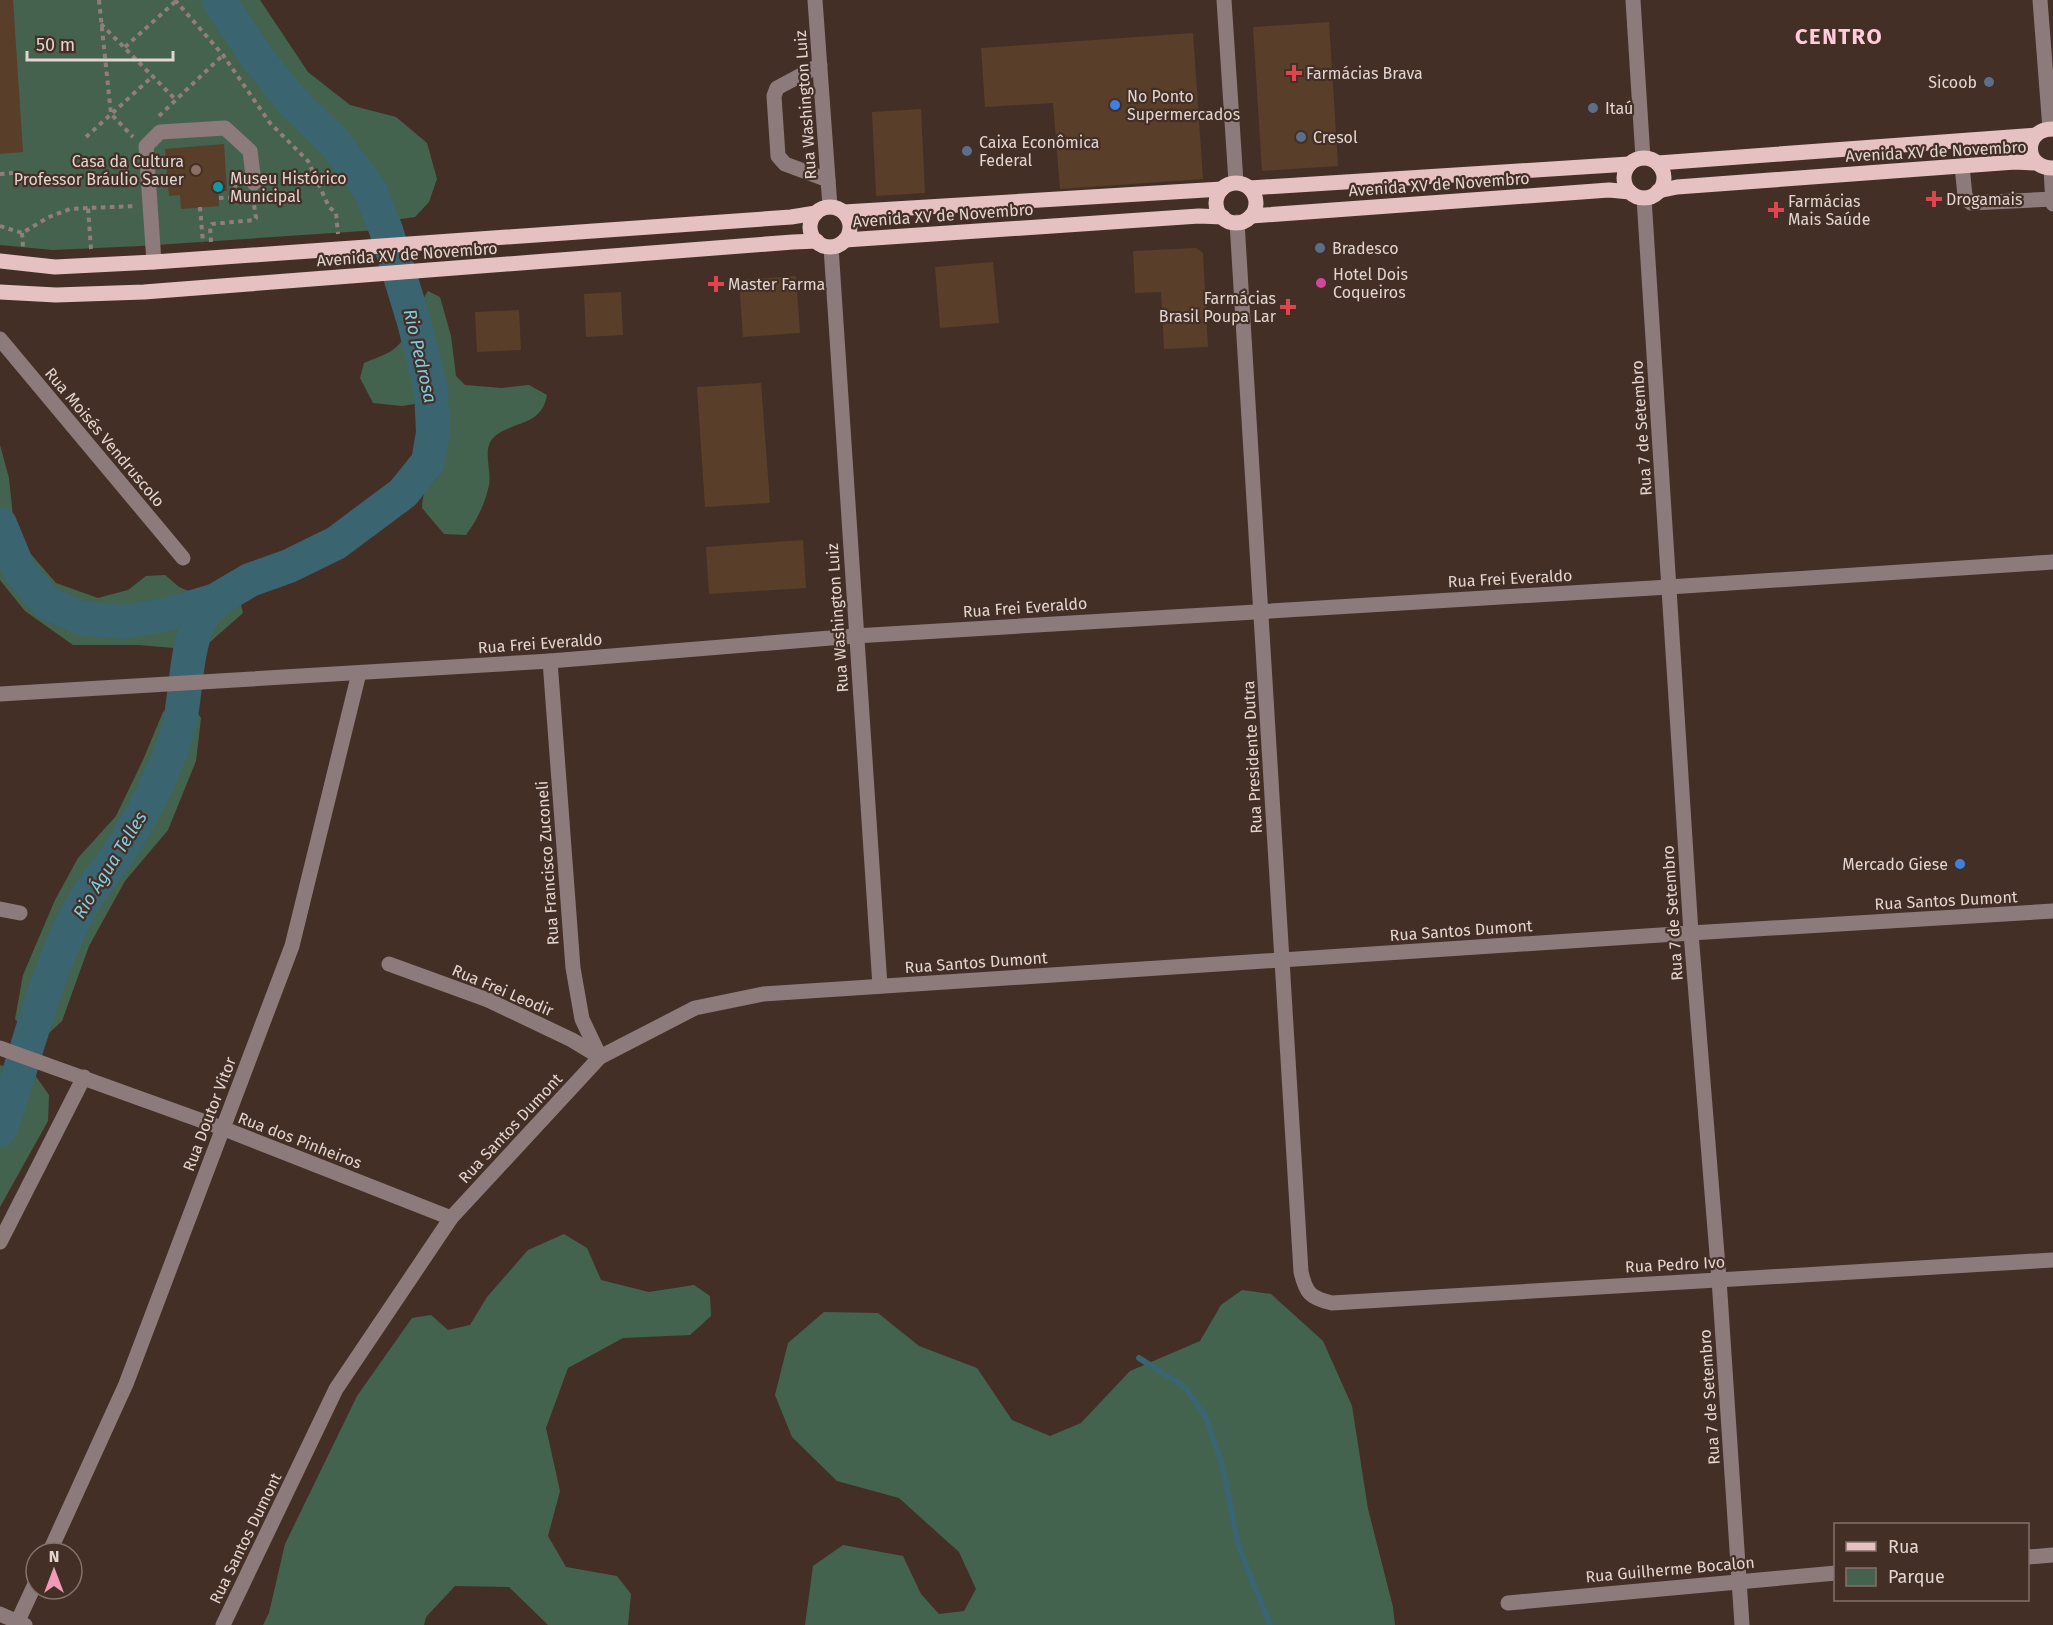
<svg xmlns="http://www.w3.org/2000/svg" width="2053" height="1625" viewBox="0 0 2053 1625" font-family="'Fira Sans',sans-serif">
<rect width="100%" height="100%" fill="#442f27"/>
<path fill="#45624f" d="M 0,0 L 211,0 L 364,193 L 378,230 L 141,246 L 53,250 L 0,245 Z"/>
<g fill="#43634f">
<path d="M 183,0 L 260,0 L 308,72 L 350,105 L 396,117 L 427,143 L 437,179 L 429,202 L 415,217 L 366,224 L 355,219 L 336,177 L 275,119 L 228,51 Z"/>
<path d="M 428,291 L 440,297 L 451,336 L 456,376 L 465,385 L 502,388 L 529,385 L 547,395 C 542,426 513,421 495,436 C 481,448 492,469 489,485 C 485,504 477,520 466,535 L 444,534 L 422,508 C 424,483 427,493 438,476 C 451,454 445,434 440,412 L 421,403 L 402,406 L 373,403 L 360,378 L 364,363 C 373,359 386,355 394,349 C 412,335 415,310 428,291 Z"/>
<path d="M 0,445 L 9,478 L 15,536 L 56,583 L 98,598 L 128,590 L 146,576 L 165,575 L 179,587 L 200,596 L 229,598 L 240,600 L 243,613 L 210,642 L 174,648 L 139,645 L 73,645 L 25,611 L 0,580 Z"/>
<path d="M 178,703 L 193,706 L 201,718 L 196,761 L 168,830 L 125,881 L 89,946 L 62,1021 L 47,1035 L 25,1031 L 15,1019 L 23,975 L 55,900 L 78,858 L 116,816 L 143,760 L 163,712 Z"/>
<path d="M 0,1065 L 35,1075 L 49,1095 L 48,1121 L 0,1207 Z"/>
<path d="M 564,1234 L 587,1248 L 601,1280 L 649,1292 L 694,1285 L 710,1296 L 711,1316 L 690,1335 L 623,1338 L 568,1368 L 546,1428 L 560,1491 L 548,1536 L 566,1567 L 617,1576 L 631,1594 L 628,1625 L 548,1625 L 509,1587 L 455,1586 L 426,1617 L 424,1625 L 263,1625 L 269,1613 L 285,1544 L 357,1396 L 412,1318 L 431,1315 L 448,1330 L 470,1325 L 487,1297 L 528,1250 Z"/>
<path d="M 1242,1290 L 1271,1294 L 1323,1341 L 1352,1406 L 1368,1509 L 1393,1607 L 1395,1625 L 805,1625 L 813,1566 L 843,1545 L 903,1556 L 921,1594 L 939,1614 L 964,1611 L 976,1589 L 959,1552 L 899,1498 L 837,1481 L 792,1437 L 775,1395 L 788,1343 L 824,1312 L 878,1313 L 919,1346 L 977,1368 L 1012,1420 L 1050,1436 L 1081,1423 L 1130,1371 L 1200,1341 L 1221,1305 Z"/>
</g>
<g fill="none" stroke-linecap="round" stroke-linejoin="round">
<path stroke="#3a646f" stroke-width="6" d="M 1139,1358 L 1185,1387 L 1206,1417 L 1222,1464 L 1238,1544 L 1270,1625"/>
<g stroke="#3a646f" stroke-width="34">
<path d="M 0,524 L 19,570 L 47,603 L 81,618 L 123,622 L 169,614 L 216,600 L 250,580 L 289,566 L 336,543 L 403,493 L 428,462 L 433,433 L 431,390 L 414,322 L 386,230 L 370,190 L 335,143 L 293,102 L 256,56 L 219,0"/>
<path d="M 0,1130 C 28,1054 44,971 85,900 C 94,885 105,873 115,859 C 138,824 158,786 173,746 C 188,707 182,661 199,622 C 203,614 211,607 216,600"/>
</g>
</g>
<g fill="#593e29">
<path d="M 0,0 L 13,0 L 23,152 L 0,154 Z"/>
<path d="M 1329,22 L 1338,166 L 1262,171 L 1253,27 Z"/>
<path d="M 1193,33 L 1203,179 L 1060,189 L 1053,103 L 985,107 L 981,48 Z"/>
<path d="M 921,109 L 925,193 L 876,196 L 872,112 Z"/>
<path d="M 224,144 L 227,191 L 218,191 L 219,206 L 181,209 L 180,195 L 169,196 L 165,149 Z"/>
<path d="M 1196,248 L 1203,253 L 1208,347 L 1164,349 L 1161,292 L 1135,293 L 1133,251 Z"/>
<path d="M 993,262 L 999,323 L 940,328 L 935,267 Z"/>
<path d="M 796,276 L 800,333 L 743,337 L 739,280 Z"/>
<path d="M 621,292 L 623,335 L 586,337 L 584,294 Z"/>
<path d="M 519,310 L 521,350 L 477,352 L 475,312 Z"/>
<path d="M 761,383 L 770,503 L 705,507 L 697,387 Z"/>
<path d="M 803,540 L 806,588 L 709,594 L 706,547 Z"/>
</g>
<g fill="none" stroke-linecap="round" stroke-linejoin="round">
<g stroke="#907f78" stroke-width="4" stroke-dasharray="4.5 4.5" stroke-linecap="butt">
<path d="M 99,0 L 111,114 L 133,137"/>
<path d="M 175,0 L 223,55 L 270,123 L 308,161 L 329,207 L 336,213 L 338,234"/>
<path d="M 101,24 L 176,100"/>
<path d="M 125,47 L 176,1"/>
<path d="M 159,116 L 223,55"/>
<path d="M 86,137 L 153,76"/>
<path d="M 0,174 L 13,173"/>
<path d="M 235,183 L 236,197"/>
<path d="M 219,198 L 246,197"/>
<path d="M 200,207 L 203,243"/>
<path d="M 0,226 L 22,233 L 49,217 L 70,209 L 88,208"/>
<path d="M 22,233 L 23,247"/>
<path d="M 211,242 L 210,227 L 212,224 L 254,220 L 256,218 L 253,198"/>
<path d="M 91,249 L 88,208 L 136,206"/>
</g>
<g stroke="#8d7b7b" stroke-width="15">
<path d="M 815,0 L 830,207"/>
<path d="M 1224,0 L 1236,182"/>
<path d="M 1633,0 L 1643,158"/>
<path d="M 2040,0 L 2050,129"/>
<path d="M 820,65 L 777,88 L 774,96 L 778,156 L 785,164 L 828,180"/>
<path d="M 1962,166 L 1965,196 L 1971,203 L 2053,199"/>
<path d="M 2051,169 L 2053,204"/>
<path d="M 1644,198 L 1691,933 L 1719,1279 L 1742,1625"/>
<path d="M 1237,222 L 1301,1272 C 1306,1293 1310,1298 1332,1303 L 2053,1260"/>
<path d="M 831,247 L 880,986"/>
<path d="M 154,262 L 146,146 L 160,132 L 225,128 L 250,151 L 254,183"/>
<path d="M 0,339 L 183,558"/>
<path d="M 550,661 L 573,968 L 582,1019 L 600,1057"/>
<path d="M 0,694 L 550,661 L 855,636 L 1669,587 L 2053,562"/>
<path d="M 0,909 L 20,913"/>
<path d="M 389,964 L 488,1000 L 572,1040 L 600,1057"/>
<path d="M 0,1048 L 222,1128 L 451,1218"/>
<path d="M 0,1242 L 84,1077"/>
<path d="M 49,1553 L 126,1384 L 292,946 L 359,673"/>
<path d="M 2028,1557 L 2053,1555"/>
<path d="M 1508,1603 L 1836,1573"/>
<path d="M 0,1614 L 25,1625"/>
<path d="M 16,1625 L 36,1582"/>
<path d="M 223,1625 L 336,1389 L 451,1218 L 600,1057 L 695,1008 L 763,994 L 1691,933 L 2053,911"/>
</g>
<g stroke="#e6c1c1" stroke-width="15">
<path d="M 2053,129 C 2024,128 2022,168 2053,168"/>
<circle cx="1644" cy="178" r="20"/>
<path d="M 1658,163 L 2036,135"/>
<circle cx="1236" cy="203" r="20"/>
<path d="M 1250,188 L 1629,164"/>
<path d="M 1658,191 L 1677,187 L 2015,162 L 2036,163"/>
<circle cx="830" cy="227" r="20"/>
<path d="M 844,212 L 1222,189"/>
<path d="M 1251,216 L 1609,190 L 1630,192"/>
<path d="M 845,240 L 1199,216 L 1223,217"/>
<path d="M 0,261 L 55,267 L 154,262 L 791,217 L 816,213"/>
<path d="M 0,292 L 56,295 L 144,292 L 793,242 L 817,241"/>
</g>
</g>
<g fill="#e0444e" stroke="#442f27" stroke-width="2">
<path d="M1291 64h6v6h6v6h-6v6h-6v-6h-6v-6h6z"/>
<path d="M1931 190h6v6h6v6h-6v6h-6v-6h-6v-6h6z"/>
<path d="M1773 201h6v6h6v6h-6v6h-6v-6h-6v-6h6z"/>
<path d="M713 275h6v6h6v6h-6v6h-6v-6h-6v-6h6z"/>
<path d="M1285 298h6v6h6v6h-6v6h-6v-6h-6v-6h6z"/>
</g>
<g fill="#5c6f8a" stroke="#442f27" stroke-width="2">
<circle cx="1989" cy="82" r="6"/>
<circle cx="1593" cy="108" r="6"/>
<circle cx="1301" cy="137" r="6"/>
<circle cx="967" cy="151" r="6"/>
<circle cx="1320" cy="248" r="6"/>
</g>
<g fill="#3f7fe0" stroke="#442f27" stroke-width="2">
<circle cx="1115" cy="105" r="6"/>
<circle cx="1960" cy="864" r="6"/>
</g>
<circle fill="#8d6e63" stroke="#442f27" stroke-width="2" cx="196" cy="170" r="6"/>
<circle fill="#0f9aa8" stroke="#442f27" stroke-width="2" cx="218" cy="187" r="6"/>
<circle fill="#d1479c" stroke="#442f27" stroke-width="2" cx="1321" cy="283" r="6"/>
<g text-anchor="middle" stroke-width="4.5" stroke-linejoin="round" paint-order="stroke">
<g font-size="16" fill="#e2d4cf" stroke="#442f27" text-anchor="start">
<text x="1306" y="79">Farmácias Brava</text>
<text x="1977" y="88" text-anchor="end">Sicoob</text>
<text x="1127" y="102">No Ponto<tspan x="1127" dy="18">Supermercados</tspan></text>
<text x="1605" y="114">Itaú</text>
<text x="1313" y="143">Cresol</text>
<text x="979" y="148">Caixa Econômica<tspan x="979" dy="18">Federal</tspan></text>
<text x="184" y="167" text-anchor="end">Casa da Cultura<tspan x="184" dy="18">Professor Bráulio Sauer</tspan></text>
<text x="230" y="184">Museu Histórico<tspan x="230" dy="18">Municipal</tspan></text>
<text x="1946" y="205">Drogamais</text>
<text x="1788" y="207">Farmácias<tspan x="1788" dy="18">Mais Saúde</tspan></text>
<text x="1332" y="254">Bradesco</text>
<text x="1333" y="280">Hotel Dois<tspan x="1333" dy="18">Coqueiros</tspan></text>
<text x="728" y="290">Master Farma</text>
<text x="1276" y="304" text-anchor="end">Farmácias<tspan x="1276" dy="18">Brasil Poupa Lar</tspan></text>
<text x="1948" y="870" text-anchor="end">Mercado Giese</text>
</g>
<g font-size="16" fill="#e2d4cf" stroke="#442f27">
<text transform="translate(805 105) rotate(-94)" y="6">Rua Washington Luiz</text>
<text transform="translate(1936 151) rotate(-3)" y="6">Avenida XV de Novembro</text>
<text transform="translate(1439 184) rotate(-4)" y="6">Avenida XV de Novembro</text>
<text transform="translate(943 215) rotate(-4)" y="6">Avenida XV de Novembro</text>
<text transform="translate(407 254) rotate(-4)" y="6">Avenida XV de Novembro</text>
<text transform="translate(1641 428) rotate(-94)" y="6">Rua 7 de Setembro</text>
<text transform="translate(105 437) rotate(50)" y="6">Rua Moisés Vendruscolo</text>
<text transform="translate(1510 578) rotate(-3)" y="6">Rua Frei Everaldo</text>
<text transform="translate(1025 607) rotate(-4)" y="6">Rua Frei Everaldo</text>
<text transform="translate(837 618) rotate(-94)" y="6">Rua Washington Luiz</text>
<text transform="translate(540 643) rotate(-4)" y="6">Rua Frei Everaldo</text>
<text transform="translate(1252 757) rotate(-93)" y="6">Rua Presidente Dutra</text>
<text transform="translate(547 863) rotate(-94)" y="6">Rua Francisco Zuconeli</text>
<text transform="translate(1946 900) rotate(-3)" y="6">Rua Santos Dumont</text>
<text transform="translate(1672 913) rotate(-94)" y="6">Rua 7 de Setembro</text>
<text transform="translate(1461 930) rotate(-4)" y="6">Rua Santos Dumont</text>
<text transform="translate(976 962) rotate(-4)" y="6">Rua Santos Dumont</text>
<text transform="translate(503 990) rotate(23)" y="6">Rua Frei Leodir</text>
<text transform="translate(209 1114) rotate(-69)" y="6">Rua Doutor Vitor</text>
<text transform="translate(510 1128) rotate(-47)" y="6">Rua Santos Dumont</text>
<text transform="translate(300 1140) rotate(21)" y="6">Rua dos Pinheiros</text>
<text transform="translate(1675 1264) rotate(-3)" y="6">Rua Pedro Ivo</text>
<text transform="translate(1709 1397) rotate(-94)" y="6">Rua 7 de Setembro</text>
<text transform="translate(245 1538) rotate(-64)" y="6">Rua Santos Dumont</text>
<text transform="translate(1670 1569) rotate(-5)" y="6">Rua Guilherme Bocalon</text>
</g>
<g font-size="18" font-style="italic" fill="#80cbe0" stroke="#442f27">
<text transform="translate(420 356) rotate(77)" y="6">Rio Pedrosa</text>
<text transform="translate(110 865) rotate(-58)" y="6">Rio Água Telles</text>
</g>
<g font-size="22" font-weight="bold" letter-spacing="1.5" fill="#ffccda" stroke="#442f27">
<text x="1839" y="44">CENTRO</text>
</g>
</g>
<rect x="1834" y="1523" width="195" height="78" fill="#442f27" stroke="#83716a" stroke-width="1.5"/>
<rect x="1846" y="1542" width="30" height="9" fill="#e6c1c1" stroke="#83716a" stroke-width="1.5"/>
<text x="1888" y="1553" font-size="18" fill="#e2d4cf">Rua</text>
<rect x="1846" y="1568" width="30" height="18" fill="#45624f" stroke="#83716a" stroke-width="1.5"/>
<text x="1888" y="1583" font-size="18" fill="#e2d4cf">Parque</text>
<g transform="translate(54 1571)"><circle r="28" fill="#442f27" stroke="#83716a" stroke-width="1.5"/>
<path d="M0-4.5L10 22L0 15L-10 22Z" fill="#f09ab5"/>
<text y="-9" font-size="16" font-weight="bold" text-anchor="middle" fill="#e2d4cf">N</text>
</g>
<path d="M27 51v9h146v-9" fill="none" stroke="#e2d4cf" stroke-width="3"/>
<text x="36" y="51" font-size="18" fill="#e2d4cf" stroke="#442f27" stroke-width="4.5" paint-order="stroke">50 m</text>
</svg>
